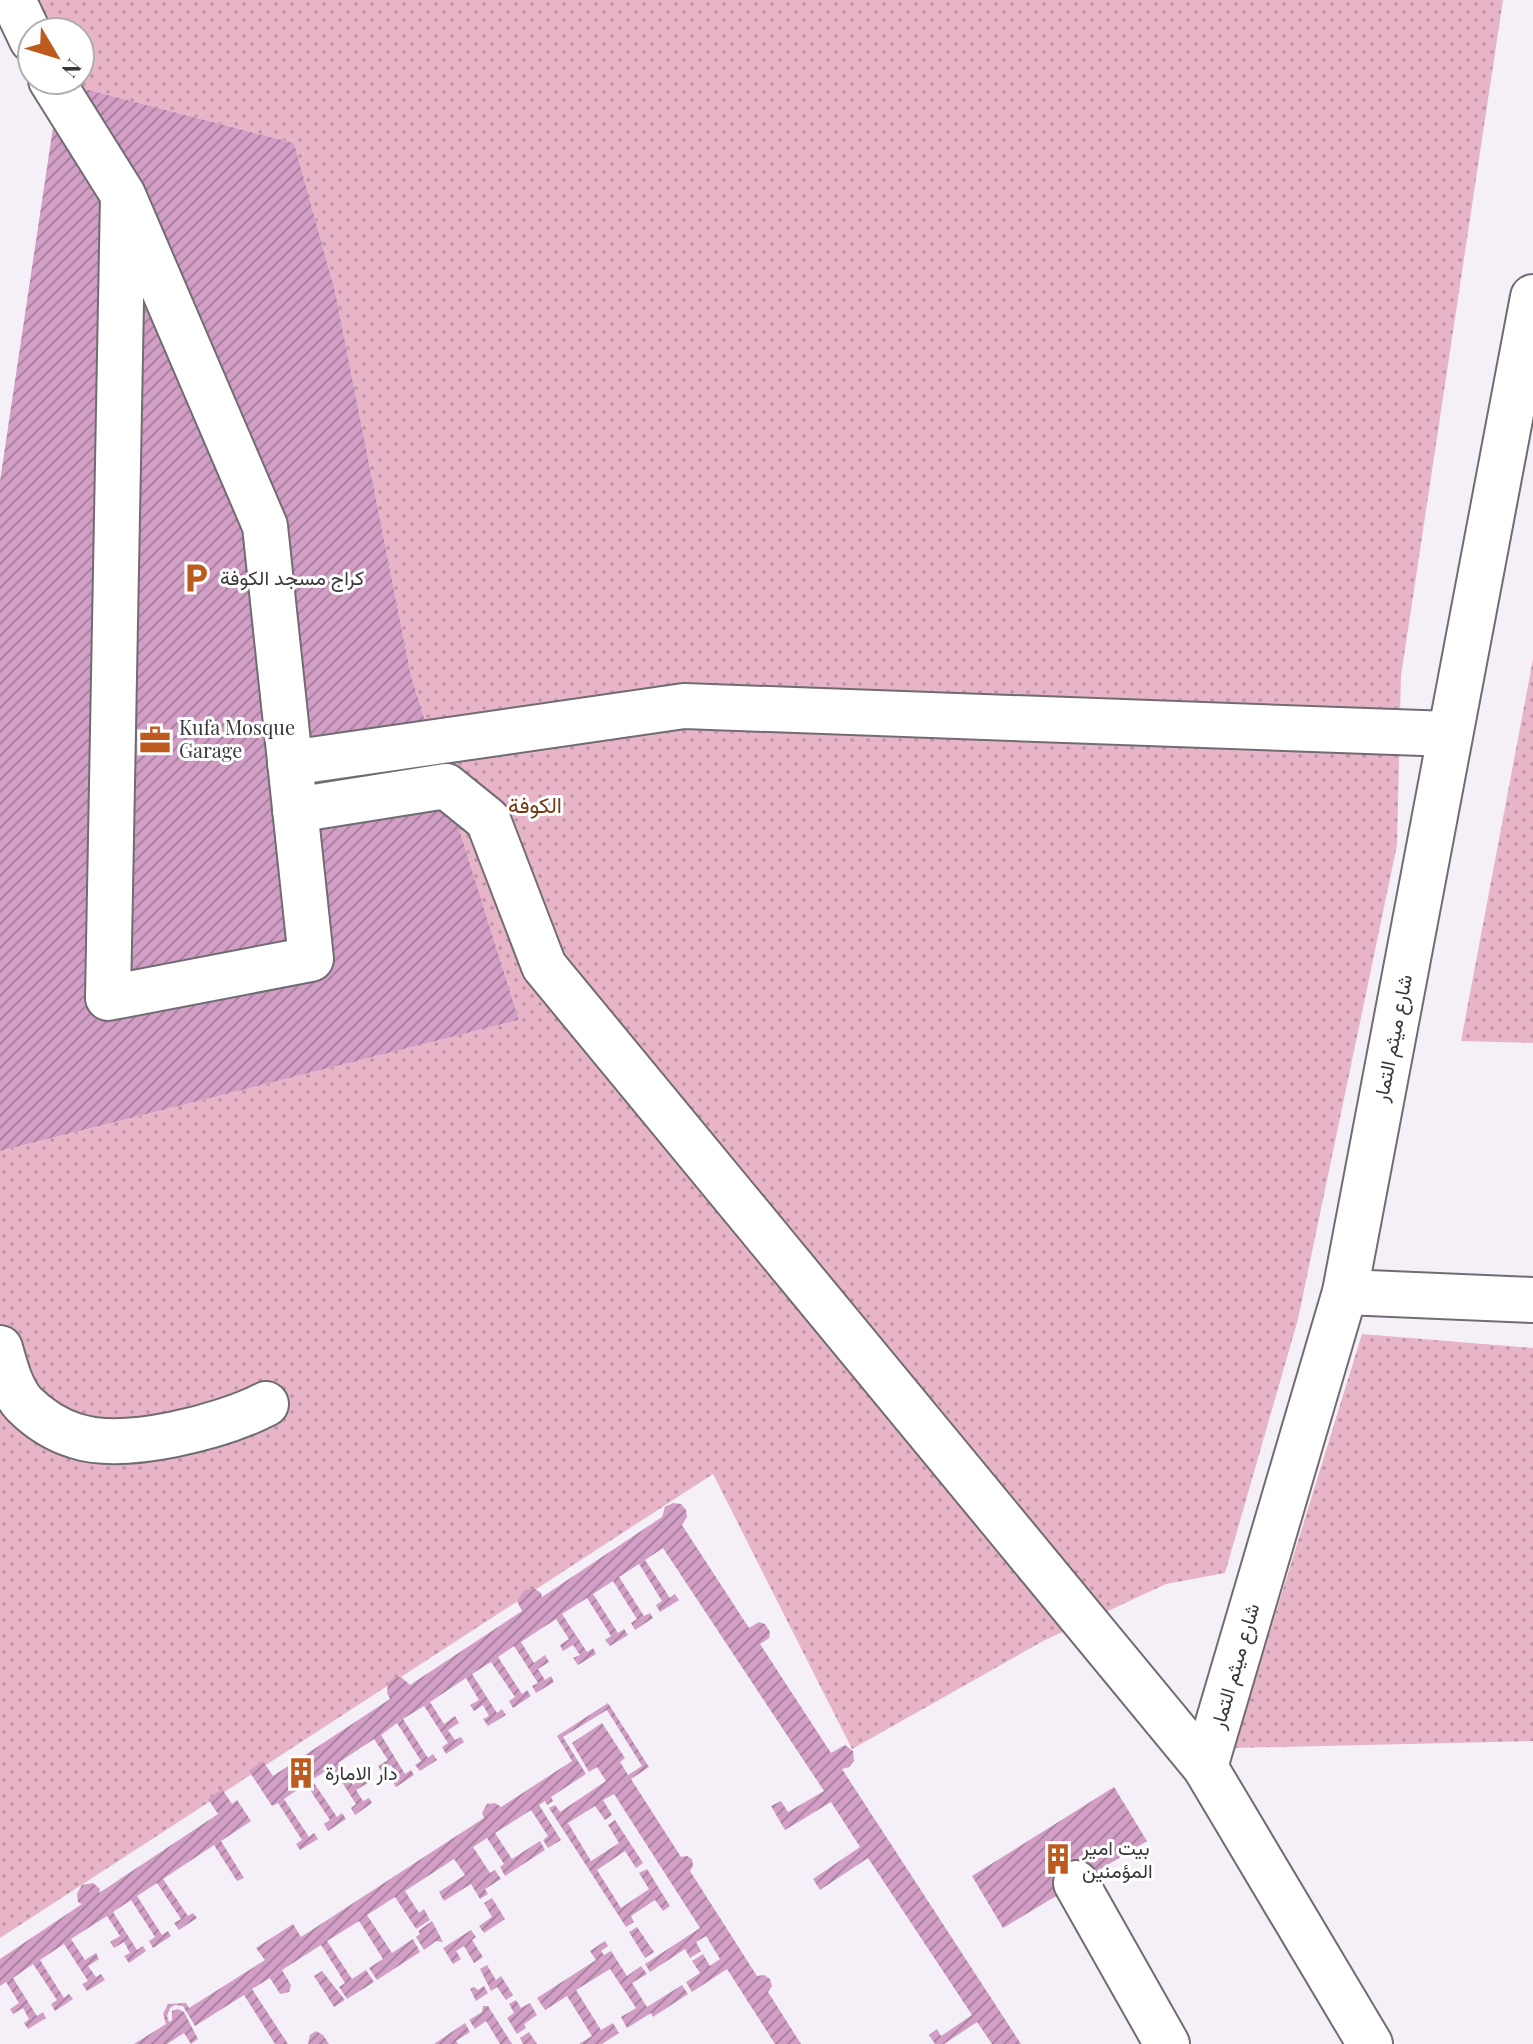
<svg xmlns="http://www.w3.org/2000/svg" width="1533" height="2044" viewBox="0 0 1533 2044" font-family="'Playfair Display',Vazirmatn,serif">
<defs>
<pattern id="grass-dots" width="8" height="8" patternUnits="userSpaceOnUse" patternTransform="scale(2)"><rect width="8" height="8" fill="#e7b4c8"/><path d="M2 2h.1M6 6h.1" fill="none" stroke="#bc93a3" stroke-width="1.8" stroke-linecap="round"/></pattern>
<pattern id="building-hatch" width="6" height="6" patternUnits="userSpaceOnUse" patternTransform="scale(2)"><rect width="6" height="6" fill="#d29ec6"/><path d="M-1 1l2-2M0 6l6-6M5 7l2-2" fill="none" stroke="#ab82a2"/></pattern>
</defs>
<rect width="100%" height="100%" fill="#f5f0f7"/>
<g fill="url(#grass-dots)">
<path d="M 17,0 L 1503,0 L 1401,676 L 1397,845 L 1298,1319 L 1225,1573 L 1166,1584 L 1043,1641 L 852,1749 L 713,1474 L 0,1938 L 0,1151 L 519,1020 L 411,676 L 335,291 L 294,143 L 54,81 L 80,80 L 80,32 L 32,32 Z"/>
<path d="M 1533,659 L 1533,1043 L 1461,1041 Z"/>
<path d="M 1362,1334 L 1533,1348 L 1533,1741 L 1234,1748 Z"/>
</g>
<g fill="url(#building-hatch)">
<path d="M 54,81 L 294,143 L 335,291 L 411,676 L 519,1020 L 0,1151 L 0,481 L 58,94 Z"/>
<path d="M 673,1503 L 681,1504 L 686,1510 L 687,1517 L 682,1525 L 749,1628 L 759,1622 L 765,1624 L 770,1632 L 769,1638 L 760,1644 L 831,1753 L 845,1745 L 853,1751 L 854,1761 L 849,1767 L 842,1769 L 1021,2044 L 992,2044 L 977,2022 L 944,2044 L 935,2044 L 929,2035 L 937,2029 L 941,2036 L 972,2015 L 868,1858 L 820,1890 L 813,1879 L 860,1847 L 831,1802 L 785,1830 L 771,1806 L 781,1801 L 788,1812 L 824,1791 L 663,1548 L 645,1560 L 670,1598 L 675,1594 L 679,1600 L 660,1612 L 656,1605 L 662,1601 L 639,1564 L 619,1577 L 644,1616 L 650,1613 L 653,1618 L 635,1630 L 631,1623 L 637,1619 L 613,1581 L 593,1594 L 618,1633 L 624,1629 L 628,1635 L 610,1646 L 605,1640 L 611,1636 L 587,1598 L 562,1614 L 587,1652 L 593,1648 L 596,1654 L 578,1665 L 573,1658 L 580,1655 L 573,1645 L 563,1651 L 560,1645 L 569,1639 L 556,1619 L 521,1642 L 534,1663 L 545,1655 L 549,1662 L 538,1669 L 545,1680 L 551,1676 L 554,1682 L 536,1693 L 532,1686 L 538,1683 L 514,1646 L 498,1657 L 522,1694 L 527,1690 L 531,1696 L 513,1708 L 509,1701 L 515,1697 L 491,1662 L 472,1674 L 497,1713 L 502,1709 L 506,1715 L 488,1726 L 483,1719 L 489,1716 L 483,1705 L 474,1711 L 470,1705 L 479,1700 L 466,1678 L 430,1702 L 444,1724 L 455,1716 L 459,1723 L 448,1730 L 455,1740 L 461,1737 L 464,1742 L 446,1754 L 442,1747 L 448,1743 L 424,1706 L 403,1719 L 428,1758 L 433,1754 L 437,1760 L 420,1771 L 415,1765 L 421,1761 L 397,1723 L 381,1735 L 405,1774 L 411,1770 L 414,1775 L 396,1787 L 392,1780 L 398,1776 L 391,1765 L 382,1772 L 378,1766 L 388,1760 L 374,1739 L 338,1763 L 353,1785 L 363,1777 L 368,1783 L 356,1790 L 363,1801 L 369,1798 L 372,1803 L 355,1815 L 351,1808 L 356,1804 L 332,1767 L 312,1780 L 337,1817 L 342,1813 L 346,1819 L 328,1831 L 324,1824 L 330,1820 L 306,1784 L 284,1799 L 309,1837 L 314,1833 L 318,1839 L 300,1850 L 296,1844 L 302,1840 L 278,1803 L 272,1806 L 249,1771 L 263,1761 L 273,1776 L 390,1699 L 387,1693 L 388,1683 L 395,1677 L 401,1677 L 410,1685 L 522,1611 L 517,1601 L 524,1590 L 535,1589 L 541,1593 L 542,1597 L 662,1517 L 665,1507 Z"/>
<path d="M 608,1703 L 649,1767 L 631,1779 L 681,1857 L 687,1856 L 692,1859 L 693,1866 L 690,1871 L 757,1976 L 764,1975 L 770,1979 L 772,1986 L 768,1992 L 801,2044 L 775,2044 L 727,1969 L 692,1992 L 686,1982 L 700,1973 L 692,1961 L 703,1954 L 710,1966 L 720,1959 L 706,1936 L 696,1942 L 701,1951 L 690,1958 L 685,1949 L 650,1972 L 645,1964 L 700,1928 L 614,1794 L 603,1800 L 612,1815 L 605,1820 L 595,1806 L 568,1823 L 591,1861 L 619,1843 L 608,1825 L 615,1820 L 643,1863 L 636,1868 L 625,1851 L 597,1870 L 621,1908 L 649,1889 L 639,1873 L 647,1869 L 670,1906 L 663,1911 L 655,1900 L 631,1916 L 634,1922 L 626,1927 L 549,1808 L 555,1805 L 560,1812 L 606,1781 L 597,1767 L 589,1772 L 572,1743 L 602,1723 L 625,1758 L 620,1762 L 628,1775 L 642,1766 L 607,1710 L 563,1737 L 586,1774 L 551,1797 L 553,1801 L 547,1805 L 545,1801 L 539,1805 L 561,1840 L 548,1848 L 543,1840 L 548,1836 L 531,1810 L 495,1833 L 512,1859 L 540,1841 L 545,1850 L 505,1876 L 500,1867 L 504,1864 L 487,1838 L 473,1847 L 490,1873 L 495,1870 L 501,1879 L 485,1889 L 488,1894 L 480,1899 L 471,1884 L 444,1901 L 439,1892 L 465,1875 L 454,1859 L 405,1891 L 419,1913 L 424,1909 L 430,1920 L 416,1929 L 395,1897 L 367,1915 L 392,1953 L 413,1939 L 420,1952 L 377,1980 L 369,1968 L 383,1959 L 359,1921 L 327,1941 L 352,1979 L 366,1970 L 374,1982 L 347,1999 L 339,1987 L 345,1983 L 321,1945 L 282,1970 L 291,1985 L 289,1992 L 280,1994 L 270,1978 L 252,1989 L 288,2044 L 275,2044 L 244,1995 L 195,2026 L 183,2006 L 175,2005 L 170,2008 L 167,2016 L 169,2022 L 172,2020 L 172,2011 L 178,2009 L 184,2012 L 198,2039 L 191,2044 L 184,2033 L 167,2044 L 134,2044 L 166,2024 L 163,2014 L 168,2004 L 186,2003 L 189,2008 L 265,1960 L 256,1948 L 293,1924 L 301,1937 L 484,1818 L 482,1813 L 487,1804 L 495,1803 L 501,1807 L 572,1761 L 557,1736 Z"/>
<path d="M 1114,1787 L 1147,1841 L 1003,1928 L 972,1876 Z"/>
<path d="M 222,1789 L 232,1804 L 237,1800 L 251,1821 L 221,1841 L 244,1878 L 237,1881 L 214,1845 L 163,1879 L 188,1916 L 193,1913 L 197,1918 L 179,1930 L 174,1923 L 181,1919 L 157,1883 L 137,1896 L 162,1935 L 168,1931 L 171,1936 L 153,1948 L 149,1941 L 155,1937 L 131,1900 L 113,1912 L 137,1950 L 143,1946 L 146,1951 L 129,1963 L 124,1956 L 130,1953 L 124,1942 L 114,1948 L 110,1942 L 120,1936 L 107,1916 L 71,1939 L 85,1960 L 96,1953 L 99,1959 L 88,1966 L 96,1977 L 101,1974 L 105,1980 L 87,1991 L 82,1984 L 88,1981 L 64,1944 L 40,1960 L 64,1998 L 69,1994 L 73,1999 L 55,2011 L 51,2004 L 57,2000 L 33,1964 L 13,1978 L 37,2016 L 43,2012 L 46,2018 L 28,2029 L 24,2023 L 29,2019 L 23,2008 L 13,2014 L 10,2009 L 19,2003 L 6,1982 L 0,1986 L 0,1959 L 82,1904 L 78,1902 L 77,1894 L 82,1885 L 93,1883 L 100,1889 L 99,1893 L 218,1814 L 208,1799 Z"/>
<path d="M 492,1898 L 505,1919 L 484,1933 L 479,1926 L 492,1917 L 484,1903 Z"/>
<path d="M 432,1921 L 443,1942 L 436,1941 L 424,1950 L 416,1937 L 420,1934 L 418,1931 Z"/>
<path d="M 637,1927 L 654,1952 L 645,1958 L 629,1932 Z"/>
<path d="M 471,1930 L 476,1937 L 472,1940 L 483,1957 L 474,1963 L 464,1946 L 456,1951 L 461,1959 L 453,1964 L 443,1948 Z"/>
<path d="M 605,1941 L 608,1946 L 601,1951 L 604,1955 L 611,1951 L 627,1976 L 641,1966 L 647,1974 L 632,1983 L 647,2007 L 682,1985 L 688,1994 L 653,2017 L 651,2013 L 627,2028 L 621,2017 L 636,2008 L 610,1969 L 576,1990 L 601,2030 L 613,2023 L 619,2033 L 602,2044 L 579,2044 L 592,2036 L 567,1996 L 545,2010 L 537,1998 L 596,1960 L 590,1951 Z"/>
<path d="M 487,1965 L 496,1980 L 501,1976 L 513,1995 L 506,2000 L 497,1987 L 491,1991 L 480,1969 Z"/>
<path d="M 322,1971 L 345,2000 L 334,2007 L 314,1976 Z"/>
<path d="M 484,1986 L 488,1993 L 476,2001 L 470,1989 L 474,1987 L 478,1990 Z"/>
<path d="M 516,2000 L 521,2008 L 530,2003 L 537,2015 L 524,2024 L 526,2028 L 517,2034 L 507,2018 L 514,2013 L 509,2004 Z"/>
<path d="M 483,2006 L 488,2006 L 512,2044 L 500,2044 L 486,2021 L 475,2029 L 469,2020 L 482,2012 Z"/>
<path d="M 465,2023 L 470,2032 L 456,2041 L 458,2044 L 434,2044 Z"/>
<path d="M 316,2031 L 323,2035 L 329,2044 L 308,2044 L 310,2035 Z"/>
<path d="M 529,2032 L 537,2044 L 523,2044 L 520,2038 Z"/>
</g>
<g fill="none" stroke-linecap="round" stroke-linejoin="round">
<defs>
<g id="minor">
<path d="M 13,0 L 32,40"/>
<path d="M 51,80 L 123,195 L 265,526 L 311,959 L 108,998 L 123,195"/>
<path d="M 290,763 L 684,706 L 1450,734"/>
<path d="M 295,810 L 446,786 L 488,820 L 544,966 L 1205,1767 L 1370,2044"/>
<path d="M 1345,1292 L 1533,1300"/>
<path d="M 0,1348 C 5,1366 11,1390 24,1404 C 38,1418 56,1430 76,1436 C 125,1452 221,1427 266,1404"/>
<path d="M 1205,1767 L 1345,1292 L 1533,297"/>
<path d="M 1076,1883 L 1167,2044"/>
</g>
</defs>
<use href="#minor" stroke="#716c73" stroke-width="48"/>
<use href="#minor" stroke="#fff" stroke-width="44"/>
</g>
<defs>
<symbol id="parking-bare" viewBox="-9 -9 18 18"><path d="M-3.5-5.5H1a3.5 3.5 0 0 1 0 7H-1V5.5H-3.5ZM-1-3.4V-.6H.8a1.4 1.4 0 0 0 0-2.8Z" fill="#bd5b1f" stroke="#fff" stroke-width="2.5" paint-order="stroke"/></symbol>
<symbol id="office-bare" viewBox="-9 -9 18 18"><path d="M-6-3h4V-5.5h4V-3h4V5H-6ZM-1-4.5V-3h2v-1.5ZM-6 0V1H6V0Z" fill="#bd5b1f" stroke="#fff" stroke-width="2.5" paint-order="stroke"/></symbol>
<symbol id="building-bare" viewBox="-9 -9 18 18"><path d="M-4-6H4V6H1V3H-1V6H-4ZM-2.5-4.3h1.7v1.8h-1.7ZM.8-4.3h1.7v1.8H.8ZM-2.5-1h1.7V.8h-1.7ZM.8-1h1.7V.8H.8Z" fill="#bd5b1f" stroke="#fff" stroke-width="2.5" paint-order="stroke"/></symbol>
</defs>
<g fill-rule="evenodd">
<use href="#parking-bare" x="174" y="556" width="44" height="44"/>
<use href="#office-bare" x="133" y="718" width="44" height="44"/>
<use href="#building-bare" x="279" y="1751" width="44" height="44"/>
<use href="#building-bare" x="1036" y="1837" width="44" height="44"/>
</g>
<g text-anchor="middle" stroke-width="6" stroke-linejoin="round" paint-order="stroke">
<g font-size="20" fill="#3a373a" stroke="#fff" text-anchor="start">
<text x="220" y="585">كراج مسجد الكوفة</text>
<text x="179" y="735">Kufa Mosque<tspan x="179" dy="23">Garage</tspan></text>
<text x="325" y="1780">دار الامارة</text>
<text x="1082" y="1855">بيت امير<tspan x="1082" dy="23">المؤمنين</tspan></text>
</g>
<g font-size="20" fill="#3a373a" stroke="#fff">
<text transform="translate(1393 1038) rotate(-79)" y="7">شارع ميثم التمار</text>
<text transform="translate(1235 1666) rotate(-74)" y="7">شارع ميثم التمار</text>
</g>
<g font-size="22" fill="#773913" stroke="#fff">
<text x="535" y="813">الكوفة</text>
</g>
</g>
<g transform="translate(56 56) rotate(128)"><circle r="38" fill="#ffffff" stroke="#b0afb0" stroke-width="2"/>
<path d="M0-6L14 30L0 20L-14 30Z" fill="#bd5b1f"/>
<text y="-12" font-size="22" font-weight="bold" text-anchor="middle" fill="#3a373a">N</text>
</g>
</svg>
